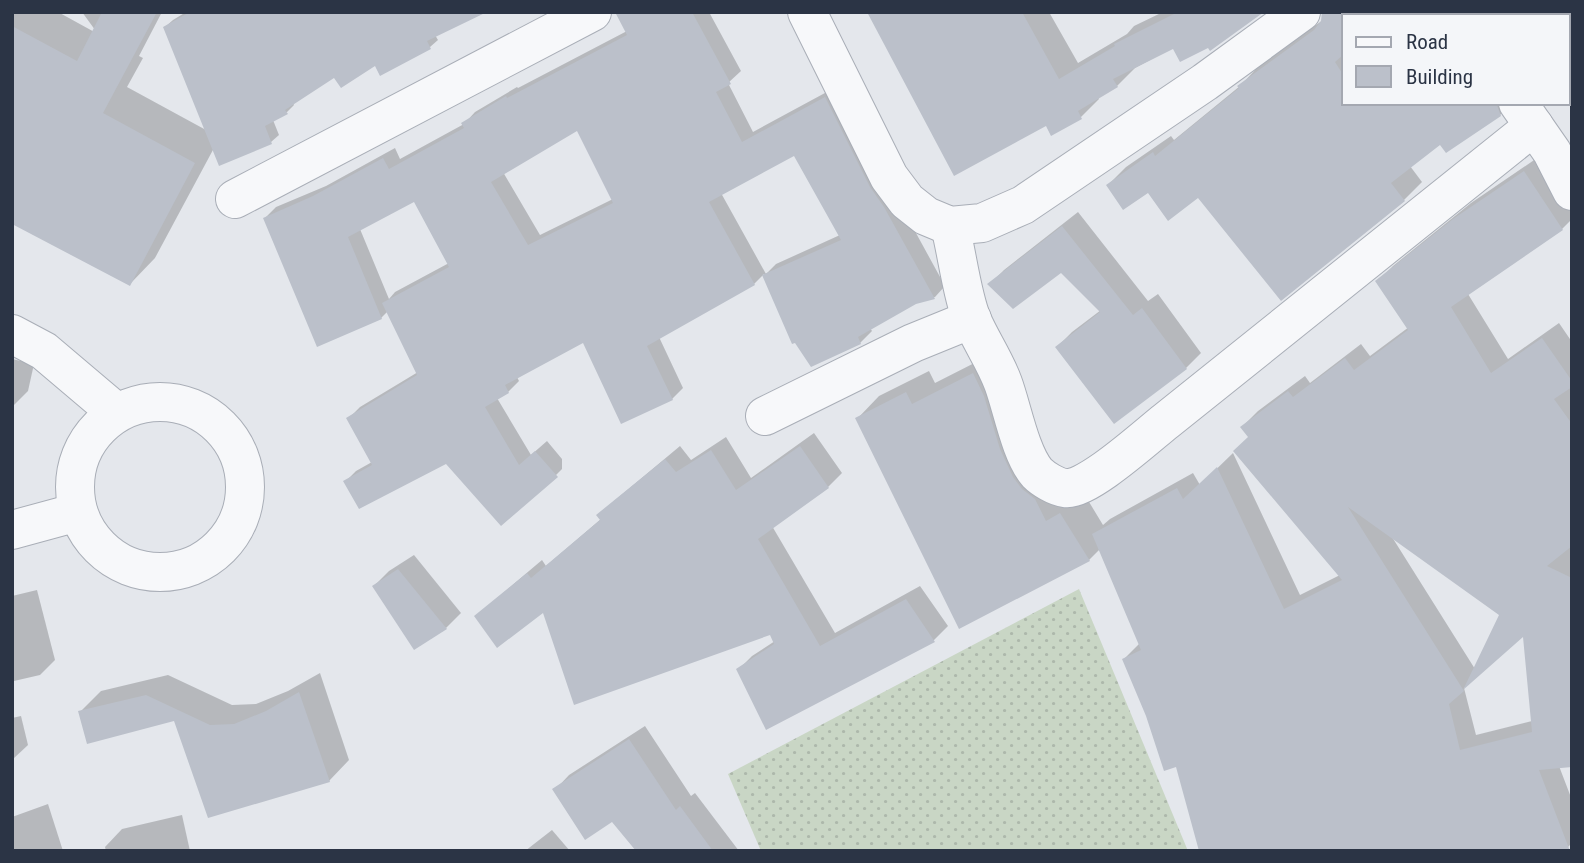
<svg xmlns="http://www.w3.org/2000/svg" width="1584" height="863" viewBox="0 0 1584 863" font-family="'Roboto Condensed',sans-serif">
<defs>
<pattern id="grass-dots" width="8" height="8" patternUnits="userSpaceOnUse" patternTransform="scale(1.75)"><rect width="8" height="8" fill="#c9d6c5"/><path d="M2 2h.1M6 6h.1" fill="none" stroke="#adb8ab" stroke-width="1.8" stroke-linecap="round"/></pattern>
</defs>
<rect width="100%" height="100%" fill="#e4e7ec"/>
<path fill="url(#grass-dots)" d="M 1079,589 L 1188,851 L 761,851 L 728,774 Z"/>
<g fill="#0003" fill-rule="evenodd">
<path d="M 12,12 L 58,12 L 98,34 L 82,12 L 162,12 L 139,56 L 143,58 L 127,87 L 206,130 L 165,27 L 173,20 L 186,12 L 483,12 L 435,35 L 438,40 L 430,47 L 381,74 L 375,63 L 334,75 L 293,103 L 294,105 L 287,112 L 273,120 L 279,135 L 271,142 L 214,148 L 155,258 L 130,284 L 12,221 Z"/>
<path d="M 617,12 L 709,12 L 741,71 L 728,83 L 753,132 L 836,87 L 945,286 L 935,297 L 915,303 L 870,328 L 872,331 L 860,343 L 811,365 L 796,341 L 793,342 L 764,274 L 754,284 L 659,337 L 683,388 L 672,399 L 584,340 L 517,377 L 519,381 L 508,392 L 497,398 L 531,455 L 547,441 L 562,459 L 562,469 L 551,480 L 447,462 L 345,482 L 356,471 L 372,462 L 349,418 L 360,407 L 418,372 L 388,311 L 381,318 L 265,218 L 276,207 L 326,186 L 395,148 L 400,159 L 464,124 L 475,112 L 517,87 L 518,88 L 627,31 ZM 577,128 L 613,199 L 540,235 L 503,172 ZM 794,153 L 840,235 L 776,264 L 766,274 L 721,193 ZM 415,199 L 449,263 L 395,292 L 389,299 L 360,229 Z"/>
<path d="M 869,12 L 1049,12 L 1078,63 L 1127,34 L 1134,26 L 1163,12 L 1261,12 L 1209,46 L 1174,47 L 1135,68 L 1117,86 L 1098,97 L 1099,99 L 1081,117 L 1046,124 Z"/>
<path d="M 1324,12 L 1457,12 L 1459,16 L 1344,16 L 1344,103 L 1511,103 L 1500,115 L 1441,142 L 1410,166 L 1422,182 L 1404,200 L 1281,298 L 1198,196 L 1108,185 L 1126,167 L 1171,136 L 1174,140 L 1240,86 L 1257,68 L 1323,20 Z"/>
<path d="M 1560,12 L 1572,12 L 1572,34 L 1568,27 L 1568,16 L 1562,16 Z"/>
<path d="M 1540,156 L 1572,204 L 1572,219 L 1562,229 L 1468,294 L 1508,359 L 1559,323 L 1572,342 L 1572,765 L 1559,766 L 1572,800 L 1572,843 L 1568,847 L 1177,765 L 1148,715 L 1124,659 L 1140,643 L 1100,549 L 1089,560 L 857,419 L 879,396 L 929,371 L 935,383 L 996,352 L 1035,454 L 1083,492 L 1103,525 L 1110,519 L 1193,473 L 1200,485 L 1233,453 L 1300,595 L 1340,575 L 1242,427 L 1258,411 L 1305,376 L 1310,383 L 1361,344 L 1370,356 L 1409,327 L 1378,281 L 1393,266 L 1471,203 ZM 1392,537 L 1502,615 L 1475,669 ZM 1525,634 L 1532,721 L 1476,735 L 1464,688 Z"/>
<path d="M 1078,212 L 1148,301 L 1158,294 L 1201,353 L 1186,368 L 1057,347 L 1072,332 L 1101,310 L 1061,271 L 990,284 L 1004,270 Z"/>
<path d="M 12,359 L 34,364 L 28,391 L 13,406 Z"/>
<path d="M 814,433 L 842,473 L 828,487 L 772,526 L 835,633 L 920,586 L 948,626 L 934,640 L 767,727 L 738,670 L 752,656 L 775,641 L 771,633 L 544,610 L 476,616 L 542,560 L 546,566 L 601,519 L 613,502 L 680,446 L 691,460 L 726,437 L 751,478 Z"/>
<path d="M 414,555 L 461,613 L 446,628 L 374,586 L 389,571 Z"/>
<path d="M 37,590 L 55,660 L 40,675 L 14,681 L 12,596 Z"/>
<path d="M 320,673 L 349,760 L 329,781 L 175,718 L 80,712 L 101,691 L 168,675 L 232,705 L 256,704 L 288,691 Z"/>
<path d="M 21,716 L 28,745 L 12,760 L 12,718 Z"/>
<path d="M 645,726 L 691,796 L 695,793 L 739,851 L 638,851 L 613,820 L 555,790 L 569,775 Z"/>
<path d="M 48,804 L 63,851 L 12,851 L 12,817 Z"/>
<path d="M 182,815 L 190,851 L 106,851 L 105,847 L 122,829 Z"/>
<path d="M 552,830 L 570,851 L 525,851 Z"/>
</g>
<g fill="#bbc0ca" fill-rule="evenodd">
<path d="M 102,12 L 157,12 L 103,113 L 195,163 L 130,286 L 12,224 L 12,26 L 77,61 Z"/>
<path d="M 190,12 L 487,12 L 427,41 L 431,49 L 380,76 L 375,66 L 341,88 L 334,78 L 285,110 L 288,114 L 265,126 L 272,144 L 219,166 L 163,27 Z"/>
<path d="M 615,12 L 692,12 L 731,84 L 716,92 L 742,142 L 825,97 L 870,187 L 884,207 L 935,299 L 916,304 L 858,337 L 861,344 L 811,367 L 795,343 L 792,344 L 762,275 L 841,240 L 794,156 L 709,202 L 755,285 L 647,346 L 673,400 L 621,424 L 583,343 L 505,385 L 509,393 L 485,407 L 519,465 L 535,451 L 558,477 L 501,526 L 446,464 L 359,509 L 343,481 L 372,465 L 346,418 L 417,375 L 382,303 L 449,267 L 414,202 L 348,237 L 382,319 L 317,347 L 263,218 L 313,196 L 383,158 L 389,169 L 464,128 L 461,123 L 506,96 L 507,98 L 627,35 ZM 577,131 L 613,203 L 528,245 L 491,182 Z"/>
<path d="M 867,12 L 1022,12 L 1059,79 L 1115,46 L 1114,44 L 1178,12 L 1264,12 L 1210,51 L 1208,48 L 1180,62 L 1173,49 L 1113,79 L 1118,87 L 1078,111 L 1082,119 L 1051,136 L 1046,126 L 954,176 Z"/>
<path d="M 1322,12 L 1344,12 L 1344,54 L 1335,62 L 1344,76 L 1344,103 L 1496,103 L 1501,116 L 1446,153 L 1440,145 L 1391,183 L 1405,201 L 1281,301 L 1198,198 L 1168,221 L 1148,193 L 1123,210 L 1106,185 L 1153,152 L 1155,156 L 1239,88 L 1237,86 L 1314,30 L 1321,21 Z"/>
<path d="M 1524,171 L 1563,230 L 1451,307 L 1491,373 L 1542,338 L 1572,381 L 1572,387 L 1554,399 L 1572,424 L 1572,546 L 1547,566 L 1572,578 L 1572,767 L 1539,770 L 1570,851 L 1199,851 L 1176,767 L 1164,771 L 1146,716 L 1122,659 L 1141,650 L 1092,534 L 1177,488 L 1183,499 L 1217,467 L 1284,609 L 1342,580 L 1233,451 L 1248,437 L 1240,427 L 1288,391 L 1293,397 L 1345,358 L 1354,370 L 1408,330 L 1375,281 L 1453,219 ZM 1348,507 L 1499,615 L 1463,690 L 1523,637 L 1532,732 L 1460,750 L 1449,704 L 1464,691 Z"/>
<path d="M 1062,226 L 1133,315 L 1142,308 L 1187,369 L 1114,424 L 1055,347 L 1100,312 L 1061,273 L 1013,309 L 987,284 Z"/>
<path d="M 973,373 L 984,396 L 1000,449 L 1013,477 L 1022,489 L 1035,499 L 1046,521 L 1060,513 L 1090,561 L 959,629 L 855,418 L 906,392 L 912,404 Z"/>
<path d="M 800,446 L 829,488 L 758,539 L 820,646 L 906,599 L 935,642 L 766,730 L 736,669 L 774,644 L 770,635 L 574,705 L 543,613 L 497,648 L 474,616 L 527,573 L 531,578 L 600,520 L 596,515 L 665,459 L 676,472 L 711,450 L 736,490 Z"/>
<path d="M 398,569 L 447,629 L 414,650 L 372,586 Z"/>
<path d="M 299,692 L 330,782 L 208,818 L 174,721 L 87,744 L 78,711 L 146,695 L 210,725 L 234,724 L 266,711 Z"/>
<path d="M 629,739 L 676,810 L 680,806 L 713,851 L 636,851 L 612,822 L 585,840 L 552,789 Z"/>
</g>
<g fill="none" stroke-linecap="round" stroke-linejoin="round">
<defs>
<g id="minor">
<path d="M 807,12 L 889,177 L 907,201 L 926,216 L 950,226 L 982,223 L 1023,205 L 1205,82 L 1301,12"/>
<path d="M 1451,12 L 1454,16"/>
<path d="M 1518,103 L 1552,152 L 1572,191"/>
<path d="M 235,199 L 592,12"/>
<path d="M 950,226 C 957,253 962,296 972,320 C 981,341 995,361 1003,383 C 1012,407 1020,453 1037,473 C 1043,479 1056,487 1065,488 C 1086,492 1148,435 1166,421 L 1534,126"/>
<path d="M 12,334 L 44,351 L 116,412"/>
<circle cx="160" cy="487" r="85"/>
<path d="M 765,416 L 913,343 L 972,319"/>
<path d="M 12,530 L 78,512"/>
</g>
</defs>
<use href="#minor" stroke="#a9aeb7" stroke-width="40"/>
<use href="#minor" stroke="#f7f8fa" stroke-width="38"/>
</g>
<rect width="1584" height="863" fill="none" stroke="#2b3445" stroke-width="28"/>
<rect x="1342" y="14" width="228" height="91" fill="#f4f6f9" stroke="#a4a8b1" stroke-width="2"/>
<rect x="1356" y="37" width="35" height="10" fill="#f7f8fa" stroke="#a4a8b1" stroke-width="2"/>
<text x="1406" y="49" font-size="21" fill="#2b3445">Road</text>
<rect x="1356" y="66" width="35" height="21" fill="#bbc0ca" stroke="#a4a8b1" stroke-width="2"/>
<text x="1406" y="84" font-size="21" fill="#2b3445">Building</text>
</svg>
